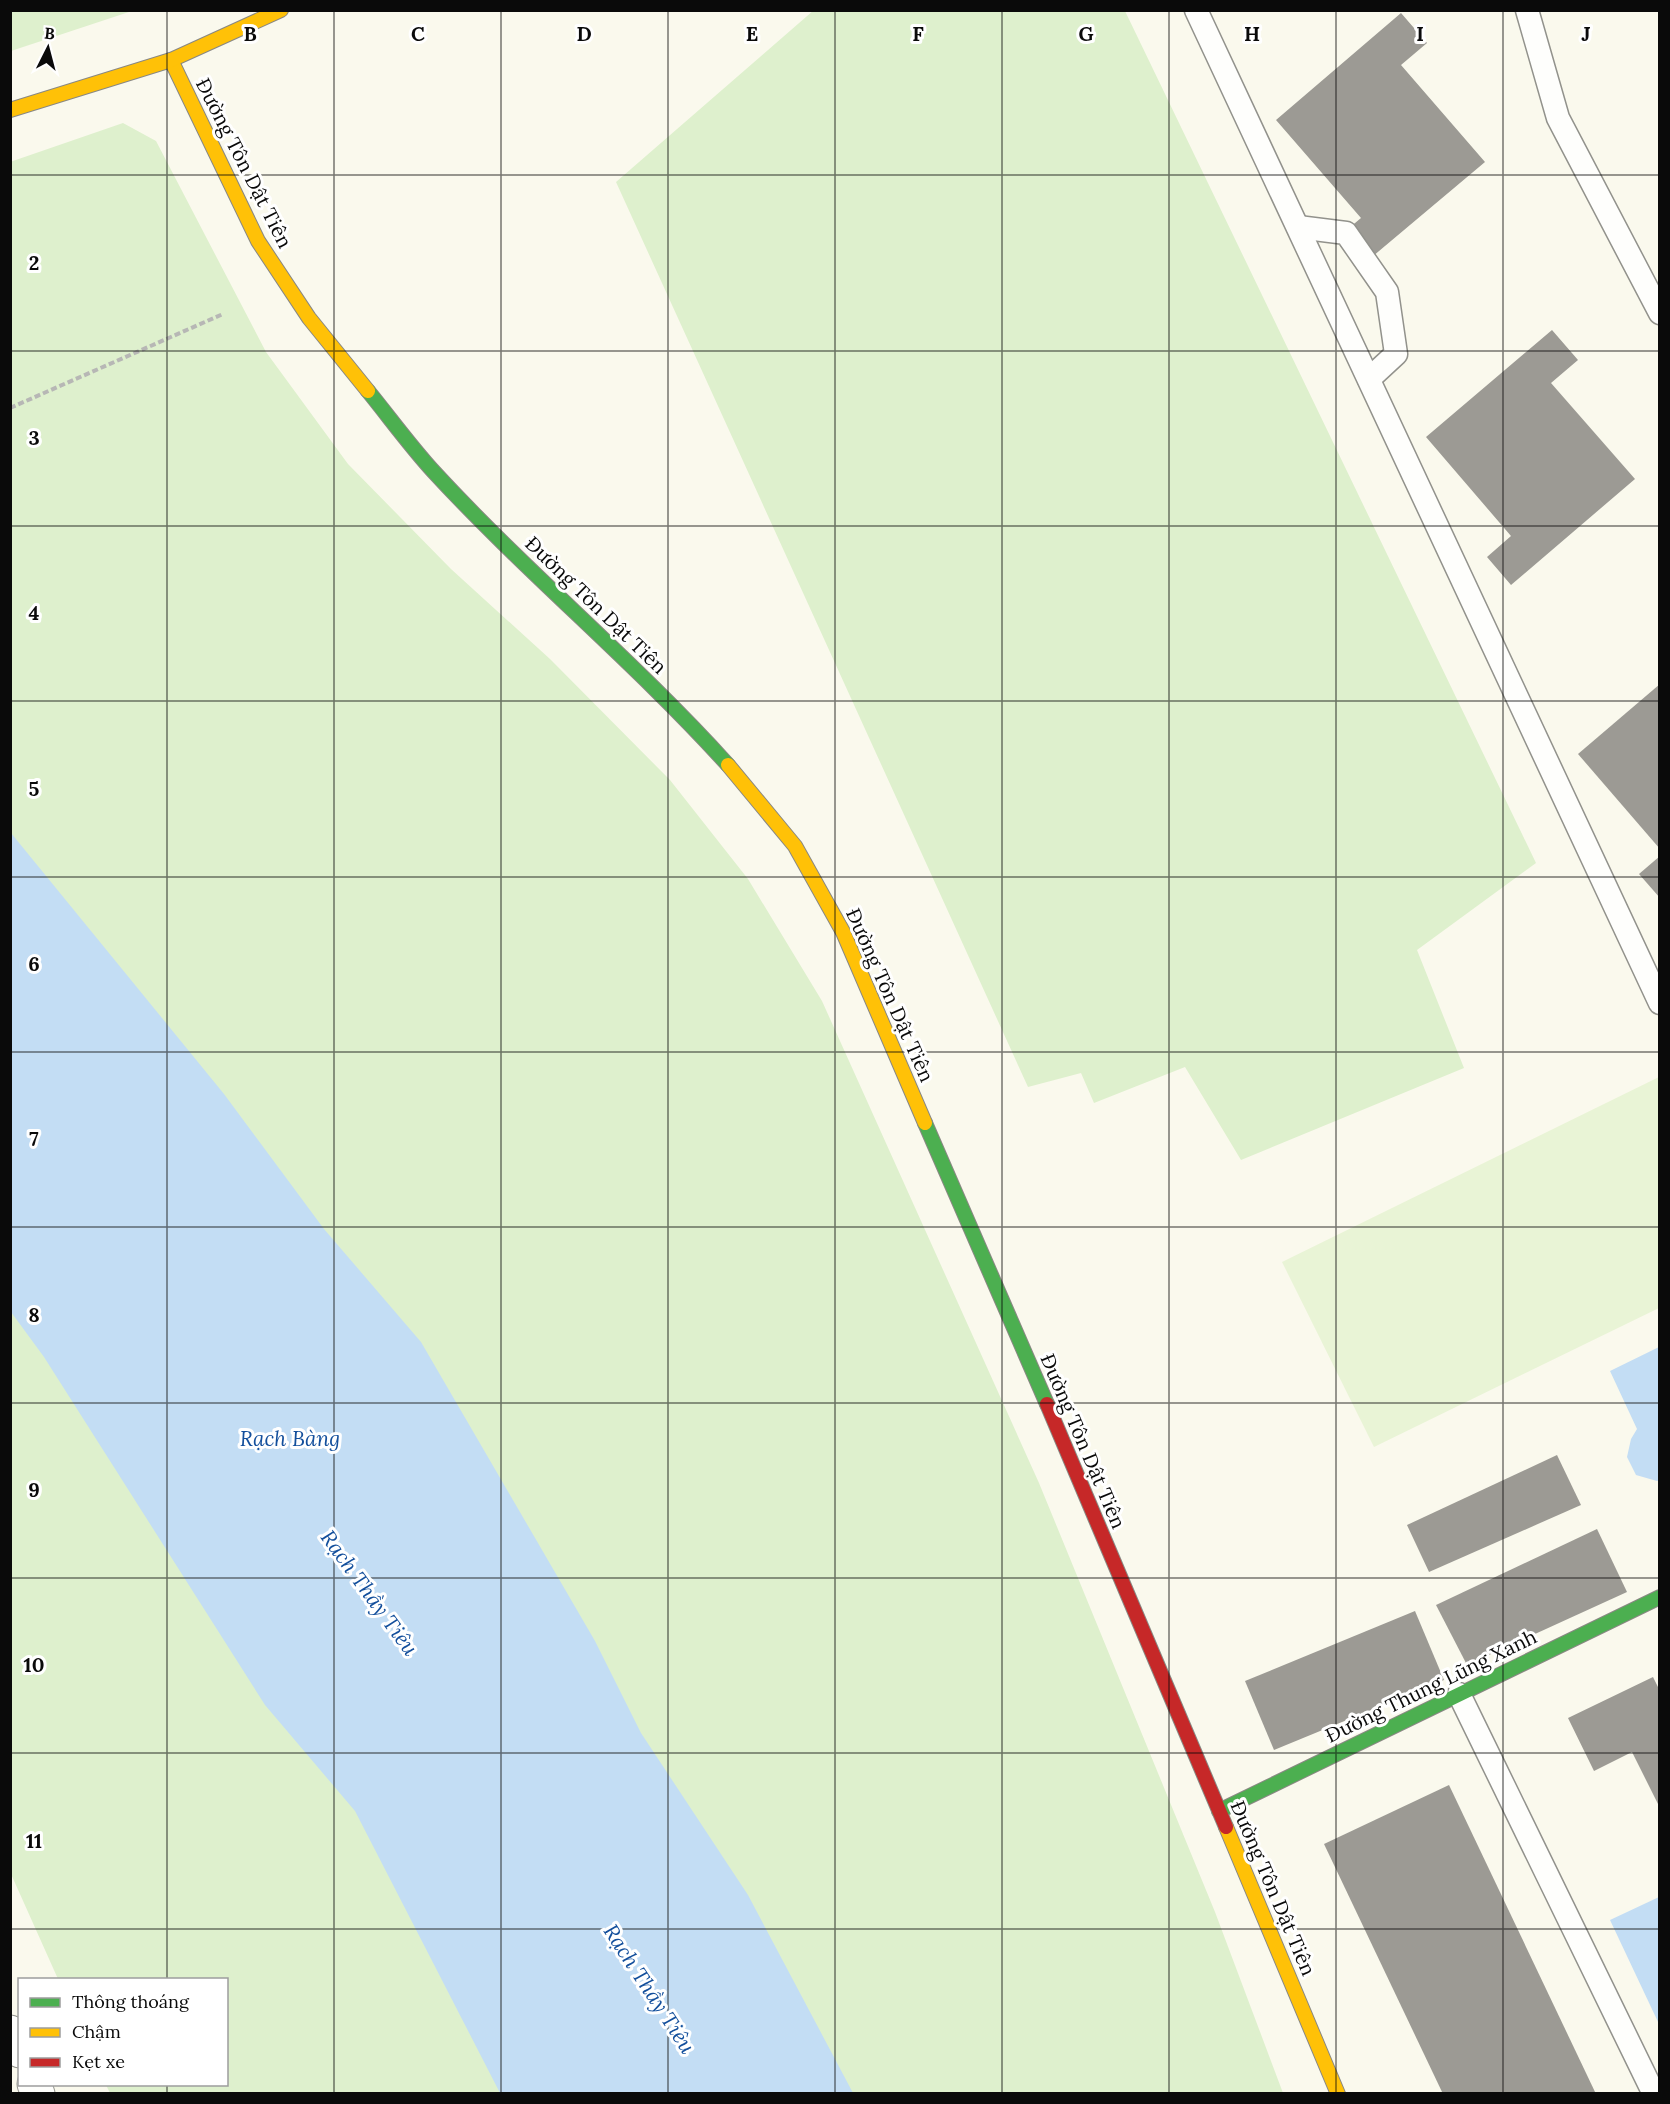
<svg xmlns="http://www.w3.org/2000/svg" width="1670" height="2104" viewBox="0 0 1670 2104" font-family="Lora,serif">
<rect width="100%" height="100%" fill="#faf9ed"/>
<g fill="#def0cd">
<path d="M 11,10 L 132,10 L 132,11 L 11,51 Z"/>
<path d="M 814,10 L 1125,11 L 1536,863 L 1417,950 L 1464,1068 L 1241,1160 L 1185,1067 L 1094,1103 L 1081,1073 L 1028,1087 L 616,182 Z"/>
<path d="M 123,123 L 156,141 L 266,352 L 348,464 L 451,569 L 550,659 L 670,780 L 748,879 L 822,1001 L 1039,1483 L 1215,1912 L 1283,2093 L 790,2093 L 11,929 L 10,162 Z"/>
<path d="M 10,1189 L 582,2093 L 110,2093 L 106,2085 L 226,2084 L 226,1980 L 58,1979 L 11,1874 Z"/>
</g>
<path fill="#e9f4d6" d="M 1659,1077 L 1659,1308 L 1374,1447 L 1282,1262 Z"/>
<g fill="#c3ddf4">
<path d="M 11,833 L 224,1094 L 324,1229 L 421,1342 L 595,1641 L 641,1733 L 748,1895 L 853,2093 L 500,2093 L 355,1811 L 265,1705 L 44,1357 L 11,1312 Z"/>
<path d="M 1659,1347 L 1660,1480 L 1657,1481 L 1636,1475 L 1627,1457 L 1631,1439 L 1637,1429 L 1610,1371 Z"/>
<path d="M 1659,1897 L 1659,2024 L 1610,1920 Z"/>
</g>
<g fill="#9c9a94">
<path d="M 1401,13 L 1427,43 L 1401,65 L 1485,162 L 1360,267 L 1336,239 L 1361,218 L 1276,120 Z"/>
<path d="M 1552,330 L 1578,360 L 1551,383 L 1635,479 L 1511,585 L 1487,557 L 1511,536 L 1426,437 Z"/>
<path d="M 1660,684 L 1660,849 L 1578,754 Z"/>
<path d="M 1660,856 L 1660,898 L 1639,874 Z"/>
<path d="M 1557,1455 L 1581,1505 L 1429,1572 L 1407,1525 Z"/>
<path d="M 1597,1529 L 1627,1592 L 1467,1665 L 1436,1605 Z"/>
<path d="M 1415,1611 L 1444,1680 L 1274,1750 L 1245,1681 Z"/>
<path d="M 1653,1677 L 1660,1691 L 1660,1808 L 1632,1752 L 1594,1771 L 1568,1718 Z"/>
<path d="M 1449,1785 L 1596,2094 L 1443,2094 L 1324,1844 Z"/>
</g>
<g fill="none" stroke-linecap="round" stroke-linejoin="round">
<defs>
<g id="lane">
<path d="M 1196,10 L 1660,1003"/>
<path d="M 1527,10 L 1558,118 L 1660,313"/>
<path d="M 1298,227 L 1346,233 L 1387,292 L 1396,354 L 1369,379"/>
<path d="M 1459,1694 L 1654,2094"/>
</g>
<g id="street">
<path d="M 10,2032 L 20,2051"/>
<path d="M 34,2084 L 38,2094"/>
</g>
<g id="fast">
<path d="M 368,391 C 390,418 411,447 434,472 C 528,574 635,662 728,765"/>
<path d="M 925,1123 L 1047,1404"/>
<path d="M 1219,1811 L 1660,1597"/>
</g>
<g id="slow">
<path d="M 171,60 L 258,241 L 309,318 L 368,391"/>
<path d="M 10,110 L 171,60 L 281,10"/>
<path d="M 728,765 L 795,846 L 843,932 L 925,1123"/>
<path d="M 1226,1827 L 1338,2094"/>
</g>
<path id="jam" d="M 1047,1404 L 1226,1827"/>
</defs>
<use href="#lane" stroke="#92928c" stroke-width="25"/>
<use href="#street" stroke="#92928c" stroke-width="35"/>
<use href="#fast" stroke="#898883" stroke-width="16"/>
<use href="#slow" stroke="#898883" stroke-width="16"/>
<use href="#jam" stroke="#898883" stroke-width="16"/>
<path stroke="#b7b7b5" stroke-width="4" stroke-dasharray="6 3" stroke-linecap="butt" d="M 10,408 L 223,314"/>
<use href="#lane" stroke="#fefefc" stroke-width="22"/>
<use href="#street" stroke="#fefefc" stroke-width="33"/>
<use href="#fast" stroke="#4caf50" stroke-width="14"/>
<use href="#slow" stroke="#ffc107" stroke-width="14"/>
<use href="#jam" stroke="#c62828" stroke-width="14"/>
</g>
<path fill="none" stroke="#0a0a0a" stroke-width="1.5" stroke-opacity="0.55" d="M 167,10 L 167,1980M 334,10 L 334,2094M 501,10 L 501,2094M 668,10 L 668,2094M 835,10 L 835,2094M 1002,10 L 1002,2094M 1169,10 L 1169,2094M 1336,10 L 1336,2094M 1503,10 L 1503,2094M 10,175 L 1660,175M 10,351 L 1660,351M 10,526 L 1660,526M 10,701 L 1660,701M 10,877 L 1660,877M 10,1052 L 1660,1052M 10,1227 L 1660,1227M 10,1403 L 1660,1403M 10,1578 L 1660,1578M 10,1753 L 1660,1753M 10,1929 L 1660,1929M 167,2084 L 167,2094"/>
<g text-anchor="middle" stroke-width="6" stroke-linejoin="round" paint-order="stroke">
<g font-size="20" fill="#0a0a0a" stroke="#fff">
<text transform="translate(244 163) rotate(63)" y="7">Đường Tôn Dật Tiên</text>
<text transform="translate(596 605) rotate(44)" y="7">Đường Tôn Dật Tiên</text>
<text transform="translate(890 995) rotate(66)" y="7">Đường Tôn Dật Tiên</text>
<text transform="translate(1083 1441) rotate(67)" y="7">Đường Tôn Dật Tiên</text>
<text transform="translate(1431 1686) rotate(-26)" y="7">Đường Thung Lũng Xanh</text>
<text transform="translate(1273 1888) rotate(67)" y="7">Đường Tôn Dật Tiên</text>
</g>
<g font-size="21" font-style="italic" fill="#134f9c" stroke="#fff">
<text x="290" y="1446">Rạch Bàng</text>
<text transform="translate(369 1593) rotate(54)" y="7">Rạch Thầy Tiêu</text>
<text transform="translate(649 1989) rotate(57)" y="7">Rạch Thầy Tiêu</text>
</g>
</g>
<g font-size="20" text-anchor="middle" font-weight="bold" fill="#0a0a0a" stroke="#fff" stroke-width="6" stroke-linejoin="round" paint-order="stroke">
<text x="250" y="41">B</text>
<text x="418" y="41">C</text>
<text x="584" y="41">D</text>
<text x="752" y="41">E</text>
<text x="918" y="41">F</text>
<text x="1086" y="41">G</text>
<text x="1252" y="41">H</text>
<text x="1420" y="41">I</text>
<text x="1586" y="41">J</text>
<text x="34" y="270">2</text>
<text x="34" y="445">3</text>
<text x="34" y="620">4</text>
<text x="34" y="796">5</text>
<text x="34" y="971">6</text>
<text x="34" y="1146">7</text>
<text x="34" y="1322">8</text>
<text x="34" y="1497">9</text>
<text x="34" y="1672">10</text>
<text x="34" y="1848">11</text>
</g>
<rect width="1670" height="2104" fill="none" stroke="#0a0a0a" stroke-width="24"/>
<rect x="18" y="1978" width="210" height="108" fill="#ffffff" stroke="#9d9d9d" stroke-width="1.5"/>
<rect x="30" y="1998" width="30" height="9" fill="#4caf50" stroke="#9d9d9d" stroke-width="1.5"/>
<text x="72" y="2008" font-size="18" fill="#0a0a0a">Thông thoáng</text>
<rect x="30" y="2028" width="30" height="9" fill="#ffc107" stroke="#9d9d9d" stroke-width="1.5"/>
<text x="72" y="2038" font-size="18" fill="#0a0a0a">Chậm</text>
<rect x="30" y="2058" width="30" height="9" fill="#c62828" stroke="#9d9d9d" stroke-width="1.5"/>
<text x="72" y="2068" font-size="18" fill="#0a0a0a">Kẹt xe</text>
<g transform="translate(48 48) rotate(6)" stroke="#ffffff" stroke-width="4.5" paint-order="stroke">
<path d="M0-4.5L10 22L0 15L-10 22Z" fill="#0a0a0a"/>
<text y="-9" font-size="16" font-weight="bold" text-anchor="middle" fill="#0a0a0a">B</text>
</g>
</svg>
